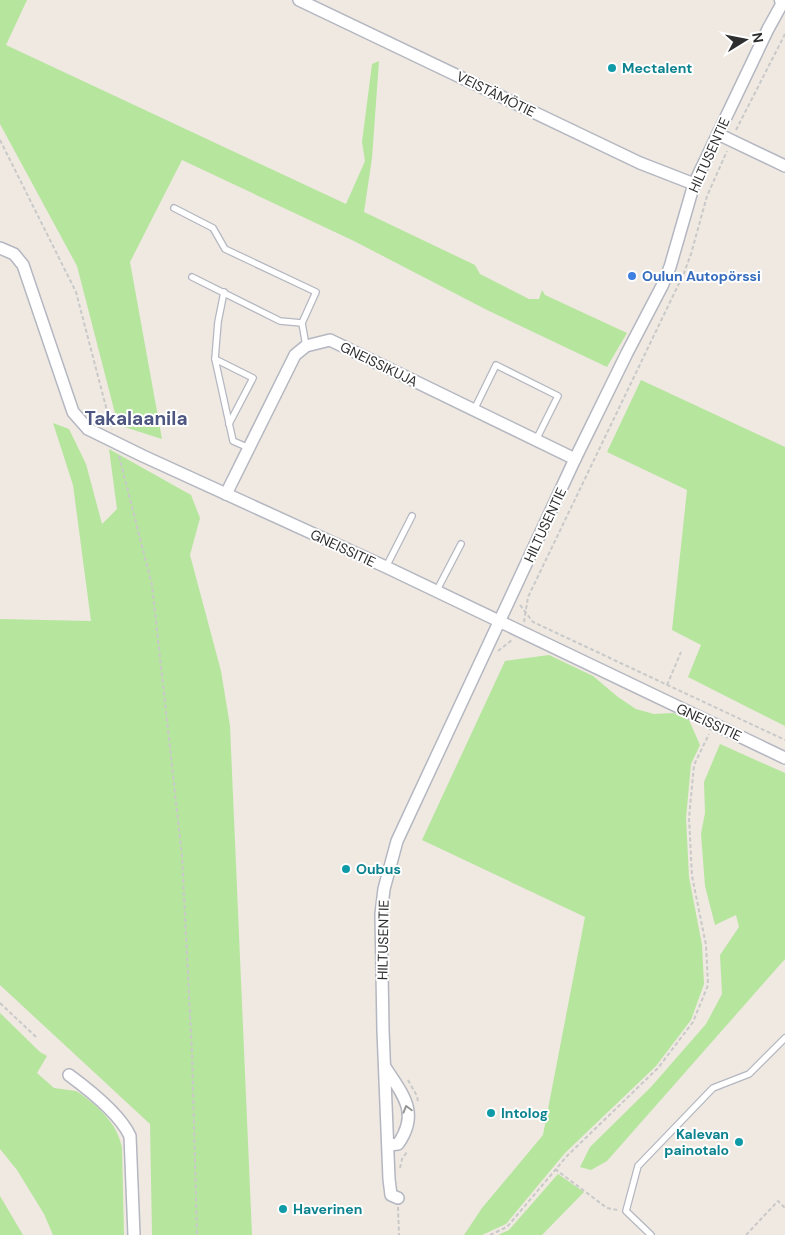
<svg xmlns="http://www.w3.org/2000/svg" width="785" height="1235" viewBox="0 0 785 1235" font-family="'DM Sans',sans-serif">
<rect width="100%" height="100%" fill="#efe9e1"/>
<g fill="#b6e59e">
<path d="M 0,0 L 27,0 L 6,45 L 346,204 L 365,161 L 362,142 L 372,64 L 379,61 L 372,158 L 364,212 L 475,265 L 480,274 L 529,299 L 539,299 L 542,290 L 545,295 L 627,333 L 607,367 L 487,310 L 354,241 L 182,160 L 130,262 L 162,439 L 118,425 L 77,266 L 0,124 Z"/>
<path d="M 641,380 L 785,447 L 785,726 L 688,677 L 701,645 L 672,630 L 687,490 L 607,452 Z"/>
<path d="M 53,423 L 69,429 L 86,464 L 102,524 L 117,509 L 109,449 L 191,495 L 200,518 L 190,555 L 221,671 L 230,726 L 252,1235 L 152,1235 L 150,1124 L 0,985 L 0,619 L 91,621 L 73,485 Z"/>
<path d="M 549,655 L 593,676 L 618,697 L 636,709 L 654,714 L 673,713 L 689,720 L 700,745 L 691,764 L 686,818 L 689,877 L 702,945 L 704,984 L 691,1020 L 656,1066 L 565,1153 L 506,1224 L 482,1235 L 464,1235 L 482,1208 L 543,1135 L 585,917 L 422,840 L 505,661 Z"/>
<path d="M 720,744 L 785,773 L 785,959 L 607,1161 L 591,1170 L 580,1167 L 590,1147 L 651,1087 L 706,1024 L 722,994 L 720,955 L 739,927 L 736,915 L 715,925 L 705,886 L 701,834 L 705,813 L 704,782 Z"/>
<path d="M 0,1013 L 40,1052 L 47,1056 L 37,1073 L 54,1088 L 76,1091 L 81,1094 C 100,1108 118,1125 122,1148 L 124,1235 L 53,1235 L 44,1214 L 17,1170 L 0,1149 Z"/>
<path d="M 558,1174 L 584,1192 L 542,1235 L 498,1235 L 509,1230 Z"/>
<path d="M 0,1196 L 23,1235 L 0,1235 Z"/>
</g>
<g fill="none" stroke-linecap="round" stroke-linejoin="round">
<defs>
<g id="lane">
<path d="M 174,208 L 213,228 L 225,249 L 316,292 L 302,323 L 306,346"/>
<path d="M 192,277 L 280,321 L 302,323"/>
<path d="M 224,292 L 218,322 L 215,359 L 233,441 L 249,448"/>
<path d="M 215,359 L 253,378 L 229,424"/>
<path d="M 474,410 L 496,365 L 558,396 L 536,440"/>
<path d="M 386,567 L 412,516"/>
<path d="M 436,592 L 461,544"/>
<path d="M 651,1235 L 626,1211 L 638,1166 L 713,1088 L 749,1074 L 785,1038"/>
</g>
<g id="street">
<path d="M 299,0 L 640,163 L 694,184"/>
<path d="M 718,134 L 785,166"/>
<path d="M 0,248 L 14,254 L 23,265 L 73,412 L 88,429 L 143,456 L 386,567 L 785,758"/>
<path d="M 226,494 L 295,355 L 306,346 L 330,340 L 575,459"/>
<path d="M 385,1067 C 403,1095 420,1113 398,1144 L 389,1145"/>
<path d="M 69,1075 C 88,1089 120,1114 130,1136 L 134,1235"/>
<path d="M 398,1198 L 391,1195 L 389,1179 L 383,1030 L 381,914 L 384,889 L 397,841 L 575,459 L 627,353 L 662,286 L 670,267 L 694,184 L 768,29 L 784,0"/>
</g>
<path id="secondary" d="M 783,0 L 785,1"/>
</defs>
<use href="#lane" stroke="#b4b7c1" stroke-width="8"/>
<use href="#street" stroke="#b4b7c1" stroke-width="14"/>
<use href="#secondary" stroke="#b4b7c1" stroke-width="19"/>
<g stroke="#c9c9c9" stroke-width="2" stroke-dasharray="4 2.5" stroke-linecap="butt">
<path d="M 736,130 L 785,34"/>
<path d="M 0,140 L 76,292 L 112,430"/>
<path d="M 119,456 L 152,585 L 182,857 L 192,1053 L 197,1235"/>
<path d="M 520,605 L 533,622 L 785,740"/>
<path d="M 524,622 L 528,597 L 684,273 L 691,254 L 707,196 L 727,151"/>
<path d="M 498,651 L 512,640"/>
<path d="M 667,685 L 681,652"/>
<path d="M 0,1003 L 36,1037"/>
<path d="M 408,1080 L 417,1096 L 418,1102"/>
<path d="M 400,1168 L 402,1159 L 407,1152"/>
<path d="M 555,1169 L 607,1208 L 618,1210"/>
<path d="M 398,1207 L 399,1235"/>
<path d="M 490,1235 L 507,1227 L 567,1156 L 658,1068 L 693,1022 L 708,985 L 706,945 L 692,876 L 689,818 L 694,765 L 709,734"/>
<path d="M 746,1235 L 778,1201 L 785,1208"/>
</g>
<use href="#lane" stroke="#fff" stroke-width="5.5"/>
<use href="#street" stroke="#fff" stroke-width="11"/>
<use href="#secondary" stroke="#fff" stroke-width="16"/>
</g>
<defs><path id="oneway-chevron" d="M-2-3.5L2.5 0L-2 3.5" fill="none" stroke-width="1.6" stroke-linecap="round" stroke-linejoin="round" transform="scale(1.25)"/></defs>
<use stroke="#969696" href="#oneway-chevron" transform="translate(407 1109) rotate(-106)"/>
<g fill="#0f9aa8" stroke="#fff" stroke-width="2">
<circle cx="612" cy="68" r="5"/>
<circle cx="346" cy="869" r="5"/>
<circle cx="491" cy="1113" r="5"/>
<circle cx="739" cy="1142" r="5"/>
<circle cx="283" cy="1209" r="5"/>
</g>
<circle fill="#3f7fe0" stroke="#fff" stroke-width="2" cx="632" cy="276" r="5"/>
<g text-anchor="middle" stroke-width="4" stroke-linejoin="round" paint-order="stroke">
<g font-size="14" font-weight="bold" fill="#0d838f" stroke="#fff" text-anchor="start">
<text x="622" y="73">Mectalent</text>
<text x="356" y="874">Oubus</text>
<text x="501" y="1118">Intolog</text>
<text x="729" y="1139" text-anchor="end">Kalevan<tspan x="729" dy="16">painotalo</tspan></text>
<text x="293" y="1214">Haverinen</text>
</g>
<g font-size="14" fill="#2e2e2e" stroke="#fff">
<text transform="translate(496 94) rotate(26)" y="5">VEISTÄMÖTIE</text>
<text transform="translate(709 155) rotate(-66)" y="5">HILTUSENTIE</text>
<text transform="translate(379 364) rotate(26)" y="5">GNEISSIKUJA</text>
<text transform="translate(545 525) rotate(-65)" y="5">HILTUSENTIE</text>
<text transform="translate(343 548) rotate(25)" y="5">GNEISSITIE</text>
<text transform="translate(709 722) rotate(25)" y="5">GNEISSITIE</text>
<text transform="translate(383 940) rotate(-89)" y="5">HILTUSENTIE</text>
</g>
<g font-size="14" font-weight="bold" fill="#366cbe" stroke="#fff" text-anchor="start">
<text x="642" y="281">Oulun Autopörssi</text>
</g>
<g font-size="19" font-weight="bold" fill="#4d5680" stroke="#fff">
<text x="136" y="425">Takalaanila</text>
</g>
</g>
<g transform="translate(745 40) rotate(80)" stroke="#ffffff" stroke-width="4" paint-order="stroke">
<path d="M0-4L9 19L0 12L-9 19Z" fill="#2e2e2e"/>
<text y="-8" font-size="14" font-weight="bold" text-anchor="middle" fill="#2e2e2e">N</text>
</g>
</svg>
